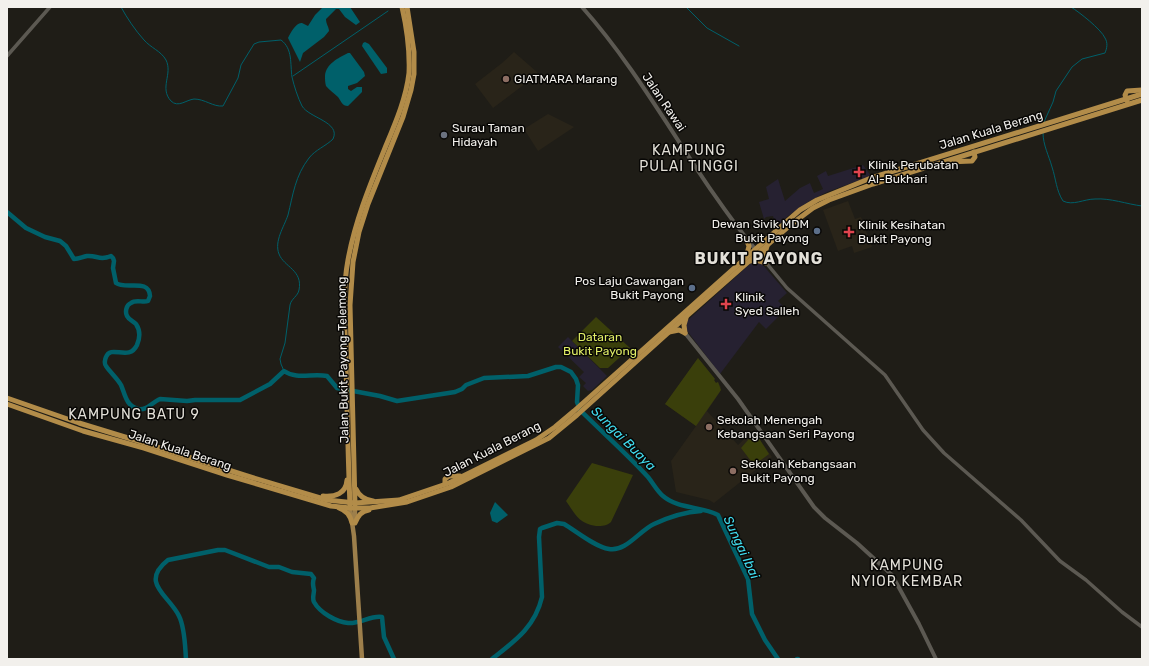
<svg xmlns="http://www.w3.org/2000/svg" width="1149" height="666" viewBox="0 0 1149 666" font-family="Rubik,sans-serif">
<rect width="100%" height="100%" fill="#1f1d17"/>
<g fill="#262131">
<path d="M 863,165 L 871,176 L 827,192 L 808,202 L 788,216 L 776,227 L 773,216 L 766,217 L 764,219 L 759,202 L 769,199 L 766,187 L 778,179 L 785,201 L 800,188 L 810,183 L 814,193 L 823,189 L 817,176 L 826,171 L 828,176 Z"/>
<path d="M 757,262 L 762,264 L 787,293 L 778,301 L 786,309 L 766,329 L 759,322 L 720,374 L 688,332 L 686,328 L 687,321 L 750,264 Z"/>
<path d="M 568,337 L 607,376 L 592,390 L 588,391 L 583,386 L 586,383 L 579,377 L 584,372 L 558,347 Z"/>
</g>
<g fill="#292419">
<path d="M 514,52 L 537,72 L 538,74 L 493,108 L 475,84 L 502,63 Z"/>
<path d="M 548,114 L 574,127 L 538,151 L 524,129 Z"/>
<path d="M 848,201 L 855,219 L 861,217 L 872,247 L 854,253 L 852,246 L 838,251 L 823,210 Z"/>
<path d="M 698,358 L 715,379 L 714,380 L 716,383 L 718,382 L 721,387 L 720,392 L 707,411 L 738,445 L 753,430 L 772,457 L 714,503 L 709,500 L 676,492 L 671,461 L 696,426 L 665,404 Z"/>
</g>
<g fill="#3a3f0b">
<path d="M 596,317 L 630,348 L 608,368 L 600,368 L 572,341 Z"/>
<path d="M 698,358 L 715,379 L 714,380 L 716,383 L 718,382 L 721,390 L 696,426 L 665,404 Z"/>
<path d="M 755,432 L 769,454 L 754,465 L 741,448 Z"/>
<path d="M 592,463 L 633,475 L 611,522 C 607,526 602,526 596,526 C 578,523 576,515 566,501 Z"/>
</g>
<g fill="#00606a">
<path d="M 323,7 L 350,7 L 360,22 L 356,25 L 345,17 L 339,9 L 336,9 L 326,19 C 326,24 329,27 329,31 L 324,37 L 303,53 L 300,62 L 288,38 C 290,34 296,22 302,23 C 304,24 306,25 308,26 L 315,15 Z"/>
<path d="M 365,42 L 369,44 L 387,68 L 387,73 L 381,74 L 362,46 L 363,43 Z"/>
<path d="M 348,53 L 350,53 L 364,72 L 365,76 L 357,83 L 348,86 L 348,89 L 351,91 L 357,87 L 362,87 L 362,92 L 348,106 C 342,106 341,101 338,97 C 334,93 329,90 326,86 C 325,83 325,79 325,76 C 326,64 338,58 348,53 Z"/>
<path d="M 495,502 L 508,515 L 497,523 L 492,521 L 490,513 Z"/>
</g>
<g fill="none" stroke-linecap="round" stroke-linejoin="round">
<g stroke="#00606a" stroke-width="1">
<path d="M 121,7 C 127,18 135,30 144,40 C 151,48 161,51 166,60 C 173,74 159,88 171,101 C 178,108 186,100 194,99 C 205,99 213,107 223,106 L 238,78 L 241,65 L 254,44 L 259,42 L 281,40 C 293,49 290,64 292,77 C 294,86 298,98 302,106 C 309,118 341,122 333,139 C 326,146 315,150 309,158 C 295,176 293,195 288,215 C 284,227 274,241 279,254 C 284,267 303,270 299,290 C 298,296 291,299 290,305 L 285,343 L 280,359 L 281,364 L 284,371"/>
<path d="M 686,7 L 707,28 L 739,46"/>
<path d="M 293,76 L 388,11"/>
<path d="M 1044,122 L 1053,102 L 1056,91 L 1072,67 L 1082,59 L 1105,53 C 1107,48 1108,43 1105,38 C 1101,29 1079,12 1071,7"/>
<path d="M 1043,133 C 1043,145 1049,156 1052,167 C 1056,179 1056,190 1063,201 C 1073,206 1084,199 1095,199 C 1111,198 1126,204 1142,206"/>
</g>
<g stroke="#00606a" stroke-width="4.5">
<path d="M 7,212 L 26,228 L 45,237 L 60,241 L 66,246 L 74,259 C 79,259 82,257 87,256 C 97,255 99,261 111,256 L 113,258 L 114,261 L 113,268 L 116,283 C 126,290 149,278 150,296 L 148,301 C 143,303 136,299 131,303 C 126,305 125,312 127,316 C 129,320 133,321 136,324 C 140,330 140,338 137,345 C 129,362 111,344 106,357 C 105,359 104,364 106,366 C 110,372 117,378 121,385 C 125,394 126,406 138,409 C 147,411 152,402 160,399 L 187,401 L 195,400 L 240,400 L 270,384 L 284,371 C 297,380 312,373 327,376 L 337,388 L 380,396 L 397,401 L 455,392 L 462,389 L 466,385 L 484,378 L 528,376 L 556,367 L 561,367 L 571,372 L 576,379 L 578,385 L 577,402 L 580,410 C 602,432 626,453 648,477 C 653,483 657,491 663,496 C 678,509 701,506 718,515 L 748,579 L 752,614 L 765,640 L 778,659"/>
<path d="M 186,659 C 185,646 185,628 179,616 C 169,595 139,583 168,560 L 218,550 L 225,550 L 269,567 L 279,567 L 292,572 L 311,574 L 314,578 C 312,583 313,585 314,590 C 314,594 312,598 314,602 C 320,613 337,622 348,623 C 360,624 371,615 382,617 L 384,637 L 394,659"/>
<path d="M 492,659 C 515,641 535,627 542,597 L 539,537 L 540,529 L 542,528 L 557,523 L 564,524 C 576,531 595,547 609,549 C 626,552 639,531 654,524 C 669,517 684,512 701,511"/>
<path d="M 797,659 L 798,659"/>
</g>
<g stroke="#5c5952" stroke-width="3.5">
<path d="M 7,56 L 50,7"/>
<path d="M 758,253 L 787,288 L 885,375 L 923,430 L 944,453 L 1021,520 L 1060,561 L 1086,580 L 1122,612 L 1142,627"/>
</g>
<g stroke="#5c5952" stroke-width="4">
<path d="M 582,7 C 648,81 692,173 755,249"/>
<path d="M 685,333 L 738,399 L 814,507 L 825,518 L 857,543 L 892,575 L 919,624 L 936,659"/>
</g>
<g stroke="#9d7f4b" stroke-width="4.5">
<path d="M 350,508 L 354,536 L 362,659"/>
<path d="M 355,522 L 355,508"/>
</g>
<g stroke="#b28c49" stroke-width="5">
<path d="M 1127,101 L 1125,95 L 1127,91 L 1142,90"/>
<path d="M 947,162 L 972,161 L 975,157 L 974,152"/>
<path d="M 746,239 L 749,246 L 747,254"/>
<path d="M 750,261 L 756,260 L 766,263"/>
<path d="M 766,263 L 765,253 L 767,246"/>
<path d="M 669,332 L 679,330 L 685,333"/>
<path d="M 685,333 L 684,325 L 686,318"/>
<path d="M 7,398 L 79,423 L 138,441 L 244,475 L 327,500 L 355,503 L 399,500 L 449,483 L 536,440 L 555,427 L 574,411 L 786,222 L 800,210 L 817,200 L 871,178 L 1142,94"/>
<path d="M 7,404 L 83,431 L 144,448 L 227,475 L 331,506 L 350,508 L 370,508 L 407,502 L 451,487 L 549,438 L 577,415 L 688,315 L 789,226 L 813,208 L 829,200 L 873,184 L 1142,100"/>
<path d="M 445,484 L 445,479 L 449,476 L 460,476"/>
<path d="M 356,489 C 359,496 366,500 373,501"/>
<path d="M 323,496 C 335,497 346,494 347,480"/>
<path d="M 350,505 C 348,457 347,408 346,360 C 345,327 342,292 348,260 C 355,221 370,185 385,148 C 395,124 406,99 409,73 C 410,51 407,29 402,7"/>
<path d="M 355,505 L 350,305 L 353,262 L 359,232 L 368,204 L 403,117 L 411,90 L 414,74 L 414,52 L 407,7"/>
<path d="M 339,508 C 347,511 350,515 352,523"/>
<path d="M 355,523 C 358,516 361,511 369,510"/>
</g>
</g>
<g fill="#8d6e63" stroke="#080705" stroke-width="1.5">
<circle cx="506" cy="79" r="4"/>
<circle cx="709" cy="427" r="4"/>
<circle cx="733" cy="471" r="4"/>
</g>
<circle fill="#6b7280" stroke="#080705" stroke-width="1.5" cx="444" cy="135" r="4"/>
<g fill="#e0444e" stroke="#080705" stroke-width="1.5">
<path d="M857 166h4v4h4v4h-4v4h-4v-4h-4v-4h4z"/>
<path d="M847 226h4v4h4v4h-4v4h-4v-4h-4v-4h4z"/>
<path d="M724 298h4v4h4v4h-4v4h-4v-4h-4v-4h4z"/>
</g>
<g fill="#5c6f8a" stroke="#080705" stroke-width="1.5">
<circle cx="817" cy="231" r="4"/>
<circle cx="692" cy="288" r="4"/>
</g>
<g text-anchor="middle" stroke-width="3" stroke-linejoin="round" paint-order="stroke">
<g font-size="12" fill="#f2f0ec" stroke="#080705" text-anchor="start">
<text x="514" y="83">GIATMARA Marang</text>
<text x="452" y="132">Surau Taman<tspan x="452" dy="14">Hidayah</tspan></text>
<text x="868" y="169">Klinik Perubatan<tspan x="868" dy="14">Al-Bukhari</tspan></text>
<text x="809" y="228" text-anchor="end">Dewan Sivik MDM<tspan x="809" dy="14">Bukit Payong</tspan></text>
<text x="858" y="229">Klinik Kesihatan<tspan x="858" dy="14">Bukit Payong</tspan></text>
<text x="684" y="285" text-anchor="end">Pos Laju Cawangan<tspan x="684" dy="14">Bukit Payong</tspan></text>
<text x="735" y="301">Klinik<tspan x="735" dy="14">Syed Salleh</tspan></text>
<text x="717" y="424">Sekolah Menengah<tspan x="717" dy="14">Kebangsaan Seri Payong</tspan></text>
<text x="741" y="468">Sekolah Kebangsaan<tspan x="741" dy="14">Bukit Payong</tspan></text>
</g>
<g font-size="12" fill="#f2f0ec" stroke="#080705">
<text transform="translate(664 102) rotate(56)" y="4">Jalan Rawai</text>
<text transform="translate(991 130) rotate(-17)" y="4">Jalan Kuala Berang</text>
<text transform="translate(343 360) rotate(-91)" y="4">Jalan Bukit Payong-Telemong</text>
<text transform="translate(492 449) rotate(-27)" y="4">Jalan Kuala Berang</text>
<text transform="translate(180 450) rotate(18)" y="4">Jalan Kuala Berang</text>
</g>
<g font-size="12" fill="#e0ed66" stroke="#080705">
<text x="600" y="341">Dataran<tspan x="600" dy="14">Bukit Payong</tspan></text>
</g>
<g font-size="13" font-style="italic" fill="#41dcef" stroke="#080705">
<text transform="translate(624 438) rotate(45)" y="5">Sungai Buaya</text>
<text transform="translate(742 547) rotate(65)" y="5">Sungai Ibai</text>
</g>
<g font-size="14" letter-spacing="1" fill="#e2dfd7" stroke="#080705">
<text x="689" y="155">KAMPUNG<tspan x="689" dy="16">PULAI TINGGI</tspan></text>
<text x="134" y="419">KAMPUNG BATU 9</text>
<text x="907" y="570">KAMPUNG<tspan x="907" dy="16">NYIOR KEMBAR</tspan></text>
</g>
<g font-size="16" font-weight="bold" letter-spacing="1" fill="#e2dfd7" stroke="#080705">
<text x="759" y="264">BUKIT PAYONG</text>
</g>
</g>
<rect width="1149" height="666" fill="none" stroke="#f2f0ec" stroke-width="16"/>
</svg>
